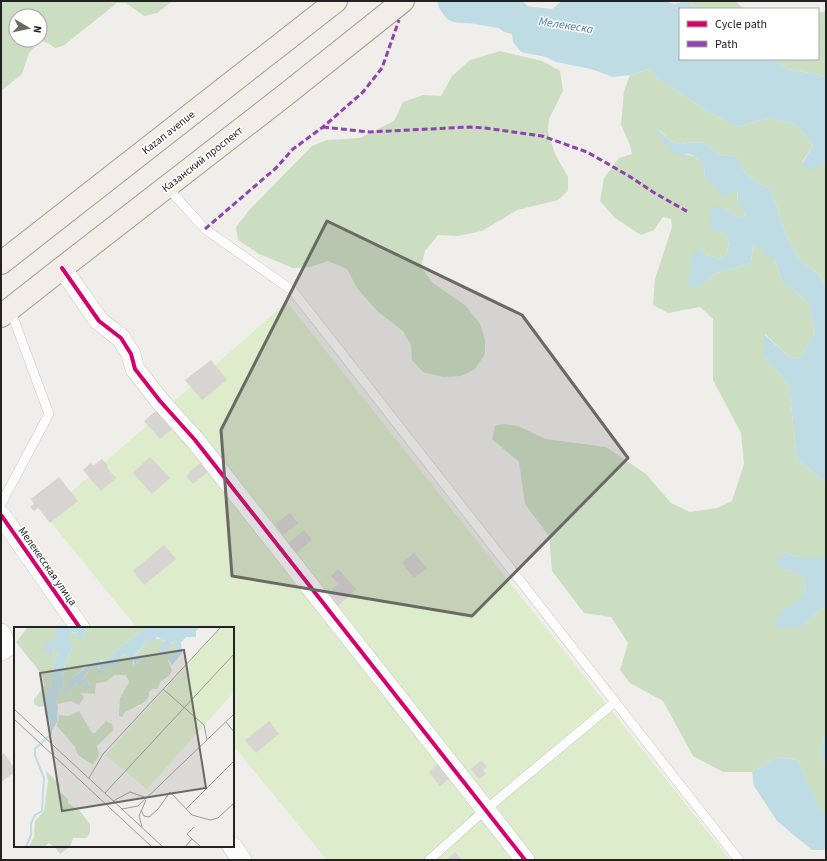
<svg xmlns="http://www.w3.org/2000/svg" width="827" height="861" viewBox="0 0 827 861" font-family="'Source Sans 3',sans-serif">
<rect width="100%" height="100%" fill="#f0eeeb"/>
<path fill="#ddeccb" d="M 287,302 L 730,860 L 327,860 L 233,745 L 233,628 L 137,628 L 45,515 Z"/>
<g fill="#cbdec1" fill-rule="evenodd">
<path d="M 1,1 L 173,1 L 157,13 L 144,16 L 126,3 L 117,3 L 63,46 L 55,48 L 48,43 L 40,41 L 29,53 L 22,74 L 1,91 ZM 16,16 L 40,16 L 40,40 L 16,40 Z"/>
<path d="M 684,1 L 735,1 L 744,9 L 696,9 L 689,2 Z"/>
<path d="M 826,11 L 826,76 L 787,69 L 774,59 L 818,59 L 818,13 Z"/>
<path d="M 500,51 L 542,61 L 560,71 L 563,91 L 549,119 L 548,132 L 555,154 L 568,177 L 568,191 L 558,200 L 517,210 L 482,231 L 458,236 L 438,235 L 425,251 L 421,267 L 433,283 L 466,306 L 480,324 L 485,339 L 485,354 L 475,369 L 461,376 L 443,377 L 423,372 L 412,360 L 411,345 L 403,331 L 377,311 L 357,288 L 347,269 L 328,261 L 310,267 L 293,268 L 259,254 L 238,240 L 236,227 L 251,208 L 312,146 L 327,140 L 360,138 L 394,121 L 403,102 L 423,95 L 441,96 L 452,76 L 470,60 Z"/>
<path d="M 649,69 L 661,81 L 703,108 L 736,127 L 769,118 L 796,125 L 813,145 L 802,163 L 823,164 L 826,160 L 826,289 L 820,275 L 799,259 L 786,235 L 770,188 L 755,181 L 745,173 L 738,157 L 721,155 L 704,143 L 696,142 L 680,144 L 672,142 L 657,128 L 679,155 C 694,154 694,156 704,165 L 705,177 L 731,190 L 738,190 L 737,198 L 744,210 L 745,218 L 736,216 L 724,207 L 721,231 L 729,240 L 727,254 L 720,259 L 707,255 L 698,247 L 705,283 L 714,274 L 751,263 L 753,244 L 764,251 L 774,258 L 781,279 L 809,304 L 815,332 L 801,358 L 789,357 L 765,334 L 764,356 L 789,385 L 797,460 L 826,482 L 826,557 L 800,557 L 786,553 L 781,570 L 794,571 L 805,579 L 804,597 L 780,613 L 803,626 L 826,605 L 826,734 L 824,737 L 820,755 L 826,765 L 826,812 L 821,812 L 797,760 L 778,757 L 752,772 L 723,772 L 693,756 L 663,701 L 630,683 L 620,670 L 628,643 L 611,617 L 584,613 L 552,571 L 549,536 L 525,504 L 519,462 L 492,439 L 495,426 L 502,424 L 518,426 L 546,439 L 606,447 L 646,474 L 671,503 L 690,512 L 717,508 L 732,501 L 744,464 L 741,433 L 713,380 L 713,319 L 700,307 L 668,313 L 653,305 L 655,279 L 672,227 L 671,219 L 663,217 L 654,230 L 641,235 L 615,218 L 600,201 L 604,178 L 619,158 L 632,154 L 630,145 L 621,125 L 624,91 L 630,75 Z"/>
</g>
<g fill="#bfdbe3">
<path d="M 562,1 L 663,1 L 675,4 L 684,1 L 689,2 L 696,9 L 680,9 L 680,59 L 774,59 L 787,69 L 826,76 L 826,160 L 823,164 L 815,170 L 805,168 L 802,163 L 804,161 L 813,145 L 796,125 L 769,118 L 736,127 L 703,108 L 661,81 L 649,69 L 630,75 L 613,77 L 591,69 L 556,62 L 546,57 L 521,52 L 513,42 L 512,34 L 504,32 L 473,8 L 516,5 L 552,9 Z"/>
<path d="M 655,127 L 672,142 L 680,144 L 696,142 L 704,143 L 721,155 L 738,157 L 745,173 L 755,181 L 770,188 L 786,235 L 799,259 L 820,275 L 826,289 L 826,482 L 797,460 L 789,385 L 764,356 L 764,334 L 789,357 L 801,358 L 815,332 L 809,304 L 781,279 L 774,258 L 766,258 L 764,251 L 753,244 L 751,263 L 714,274 L 705,283 L 696,287 L 687,285 L 692,256 L 698,247 L 707,255 L 720,259 L 727,254 L 729,240 L 721,231 L 711,230 L 709,217 L 713,206 L 724,207 L 736,216 L 745,218 L 744,210 C 737,203 737,200 738,190 L 732,190 L 730,195 L 722,196 L 705,177 L 704,165 C 700,162 695,155 689,154 C 686,154 682,156 679,155 C 670,154 659,135 655,127 Z"/>
<path d="M 786,553 L 800,557 L 826,557 L 826,605 L 803,626 L 781,629 L 775,626 L 780,613 L 804,596 L 805,579 L 794,571 L 781,570 L 776,560 Z"/>
<path d="M 826,734 L 826,765 L 820,755 L 824,737 Z"/>
<path d="M 778,757 L 797,760 L 821,811 L 826,812 L 826,850 L 812,850 L 777,821 L 754,786 L 752,772 Z"/>
</g>
<g fill="none" stroke-linecap="round" stroke-linejoin="round">
<path stroke="#bfdbe3" stroke-width="31" d="M 453,1 L 457,7 L 473,8 L 515,15"/>
</g>
<g fill="#d7d4d2">
<path d="M 211,360 L 227,380 L 202,400 L 185,380 Z"/>
<path d="M 156,411 L 172,429 L 160,439 L 144,421 Z"/>
<path d="M 150,457 L 170,478 L 152,494 L 133,473 Z"/>
<path d="M 102,459 L 108,466 L 107,468 L 116,478 L 101,491 L 83,470 L 91,463 L 93,466 Z"/>
<path d="M 200,463 L 208,472 L 193,484 L 186,476 Z"/>
<path d="M 59,477 L 78,501 L 50,523 L 38,508 L 34,511 L 30,507 L 34,504 L 31,499 Z"/>
<path d="M 290,513 L 298,523 L 283,535 L 275,524 Z"/>
<path d="M 304,530 L 312,540 L 295,554 L 287,544 Z"/>
<path d="M 164,545 L 176,559 L 144,585 L 133,571 Z"/>
<path d="M 414,553 L 427,568 L 414,578 L 402,563 Z"/>
<path d="M 338,569 L 356,589 L 338,606 L 327,594 L 338,584 L 331,576 Z"/>
<path d="M 269,721 L 279,734 L 256,753 L 245,740 Z"/>
<path d="M 4,753 L 15,769 L 15,772 L 1,782 L 1,755 Z"/>
<path d="M 481,760 L 487,767 L 483,770 L 486,774 L 479,779 L 471,769 Z"/>
<path d="M 440,762 L 452,776 L 440,786 L 429,772 Z"/>
<path d="M 54,846 L 71,846 L 60,854 Z"/>
<path d="M 455,852 L 462,860 L 446,860 Z"/>
</g>
<g fill="none" stroke-linecap="round" stroke-linejoin="round">
<defs>
<g id="lane">
<path d="M 167,187 L 205,229 L 293,291 L 739,860"/>
<path d="M 1,504 L 49,414 L 10,309"/>
<path d="M 429,860 L 485,810 L 615,702"/>
</g>
<g id="street">
<path d="M 62,268 L 99,321 L 121,338 L 131,354 L 135,369 L 160,401 L 195,440 L 525,860"/>
<path d="M 1,515 L 80,628"/>
<path d="M 1,633 L 7,647 L 1,651"/>
<path d="M 232,846 L 242,860"/>
</g>
<g id="primary">
<path d="M 1,263 L 336,1"/>
<path d="M 1,316 L 62,268 L 284,96 L 403,1"/>
</g>
</defs>
<use href="#lane" stroke="#c9c8c7" stroke-width="10"/>
<use href="#street" stroke="#c9c8c7" stroke-width="20"/>
<use href="#primary" stroke="#a79c86" stroke-width="24"/>
<use href="#lane" stroke="#fdfcfc" stroke-width="9"/>
<use href="#street" stroke="#fdfcfc" stroke-width="19"/>
<use href="#primary" stroke="#f3ede7" stroke-width="22"/>
<g stroke="#8e44ad" stroke-width="3" stroke-dasharray="6 3" stroke-linecap="butt">
<path d="M 323,127 L 369,132 L 470,127 L 485,128 L 542,136 L 587,152 L 629,176 L 653,192 L 688,212"/>
<path d="M 205,229 L 276,168 L 293,149 L 323,127 L 363,92 L 382,68 L 399,20"/>
</g>
<defs>
<g id="cycleway">
<path d="M 62,268 L 99,321 L 121,338 L 131,354 L 135,369 L 160,401 L 195,440 L 525,860"/>
<path d="M 1,515 L 80,628"/>
</g>
</defs>
<use href="#cycleway" stroke="#fff" stroke-width="6"/>
<use href="#cycleway" stroke="#d6006c" stroke-width="4"/>
</g>
<path fill="#6a6968" fill-opacity="0.2" stroke="#6a6968" stroke-width="3" stroke-linejoin="round" d="M 327,221 L 522,315 L 628,458 L 472,616 L 232,576 L 221,430 Z"/>
<g text-anchor="middle" stroke-width="3" stroke-linejoin="round" paint-order="stroke">
<g font-size="11" fill="#222" stroke="#fff">
<text transform="translate(168 132) rotate(-38)" y="4">Kazan avenue</text>
<text transform="translate(202 159) rotate(-38)" y="4">Казанский проспект</text>
<text transform="translate(48 566) rotate(55)" y="4">Мелекесская улица</text>
</g>
<g font-size="12" font-style="italic" fill="#4a7aab" stroke="#fff">
<text transform="translate(566 25) rotate(9)" y="4">Мелекеска</text>
</g>
</g>
<g transform="translate(14 627)">
<rect width="220" height="220" fill="#f0eeeb"/>
<path d="M 208,0 L 220,0 L 220,65 L 133,162 L 91,128 Z" fill="#ddeccb"/>
<path d="M 14,0 L 42,0 L 42,10 L 31,23 L 38,24 L 41,19 L 45,24 L 41,32 L 36,60 L 30,69 L 30,79 L 25,80 L 20,77 L 20,73 L 30,59 L 29,49 L 2,15 ZM 72,0 L 133,0 L 101,24 L 95,33 L 87,33 L 72,39 L 59,50 L 53,70 L 63,54 L 63,57 L 71,56 L 71,60 L 76,58 L 72,51 L 69,52 L 77,41 L 82,39 L 86,43 L 104,38 L 109,28 L 119,31 L 119,38 L 126,34 L 132,37 L 126,29 L 121,29 L 134,14 L 149,11 L 149,20 L 144,24 L 160,15 L 162,25 L 154,34 L 158,43 L 156,48 L 147,54 L 143,62 L 139,62 L 135,65 L 135,70 L 129,76 L 111,85 L 108,90 L 105,89 L 106,71 L 115,55 L 112,48 L 100,48 L 92,55 L 82,56 L 81,67 L 67,66 L 70,70 L 65,78 L 57,74 L 44,77 L 42,74 L 50,57 L 48,48 L 51,44 L 54,45 L 50,40 L 59,18 L 54,8 L 57,5 L 64,6 L 68,13 ZM 65,84 L 78,106 L 81,106 L 92,94 L 98,97 L 99,103 L 83,119 L 85,128 L 79,138 L 64,128 L 61,120 L 43,99 L 45,88 L 55,89 ZM 32,144 L 46,157 L 45,164 L 54,172 L 54,176 L 67,185 L 76,198 L 76,205 L 73,211 L 59,211 L 56,220 L 40,220 L 35,216 L 30,220 L 15,220 L 20,210 L 21,194 L 30,184 L 34,154 Z" fill="#cbdec1"/>
<path d="M 42,0 L 75,0 L 72,0 L 68,13 L 64,13 L 64,6 L 57,5 L 55,8 L 59,18 L 50,40 L 55,45 L 50,44 L 48,48 L 50,57 L 42,74 L 44,79 L 43,95 L 37,105 L 35,91 L 31,89 L 30,69 L 36,60 L 41,32 L 45,24 L 40,20 L 36,30 L 35,23 L 32,26 L 29,23 L 33,16 L 42,10 ZM 133,0 L 186,0 L 182,4 L 182,10 L 172,10 L 167,15 L 168,26 L 159,37 L 157,38 L 154,30 L 162,25 L 160,15 L 157,16 L 155,24 L 149,27 L 144,24 L 150,13 L 143,10 L 140,15 L 134,14 L 121,28 L 131,33 L 132,38 L 123,34 L 121,39 L 119,31 L 109,28 L 104,38 L 91,42 L 87,47 L 83,47 L 86,40 L 77,41 L 69,51 L 72,51 L 77,61 L 71,61 L 71,56 L 63,59 L 63,54 L 52,71 L 54,56 L 59,50 L 81,34 L 95,33 L 101,24 Z" fill="#bfdbe3"/>
<path fill="none" stroke="#bfdbe3" stroke-width="2" d="M 12,220 L 17,208 L 17,196 L 21,188 L 28,184 L 30,151 L 21,128 L 21,122 L 37,107 L 37,97"/>
<path fill="none" stroke="#9e9c9b" stroke-width="1" d="M 149,62 L 190,98 L 193,113M 0,82 L 149,220M 0,92 L 138,220M 212,95 L 220,105M 75,151 L 89,127 L 207,0M 91,166 L 220,27M 99,174 L 116,165 L 133,171M 108,182 L 124,179 L 220,87M 172,182 L 220,134M 127,183 L 130,189 L 135,190 L 144,182 L 156,165 L 178,188 L 196,193 L 204,191 L 220,176M 128,200 L 125,189 L 132,173M 178,212 L 173,207 L 180,200M 171,220 L 178,212 L 186,219"/>
<path fill="#6a6968" fill-opacity="0.15" stroke="#6a6968" stroke-width="2" d="M 170,23 L 192,161 L 48,184 L 26,46 Z"/>
<rect width="220" height="220" fill="none" stroke="#222" stroke-width="2"/>
</g>
<rect width="827" height="861" fill="none" stroke="#222222" stroke-width="4"/>
<rect x="679" y="8" width="140" height="52" fill="#ffffff" stroke="#a7a7a7"/>
<rect x="687" y="21" width="20" height="6" fill="#d6006c" stroke="#a7a7a7"/>
<text x="715" y="28" font-size="12" fill="#222222">Cycle path</text>
<rect x="687" y="41" width="20" height="6" fill="#8e44ad" stroke="#a7a7a7"/>
<text x="715" y="48" font-size="12" fill="#222222">Path</text>
<g transform="translate(28 28) rotate(99)"><circle r="19" fill="#ffffff" stroke="#a7a7a7"/>
<path d="M0-3L7 15L0 10L-7 15Z" fill="#6a6968"/>
<text y="-6" font-size="11" font-weight="bold" text-anchor="middle" fill="#222222">N</text>
</g>
</svg>
